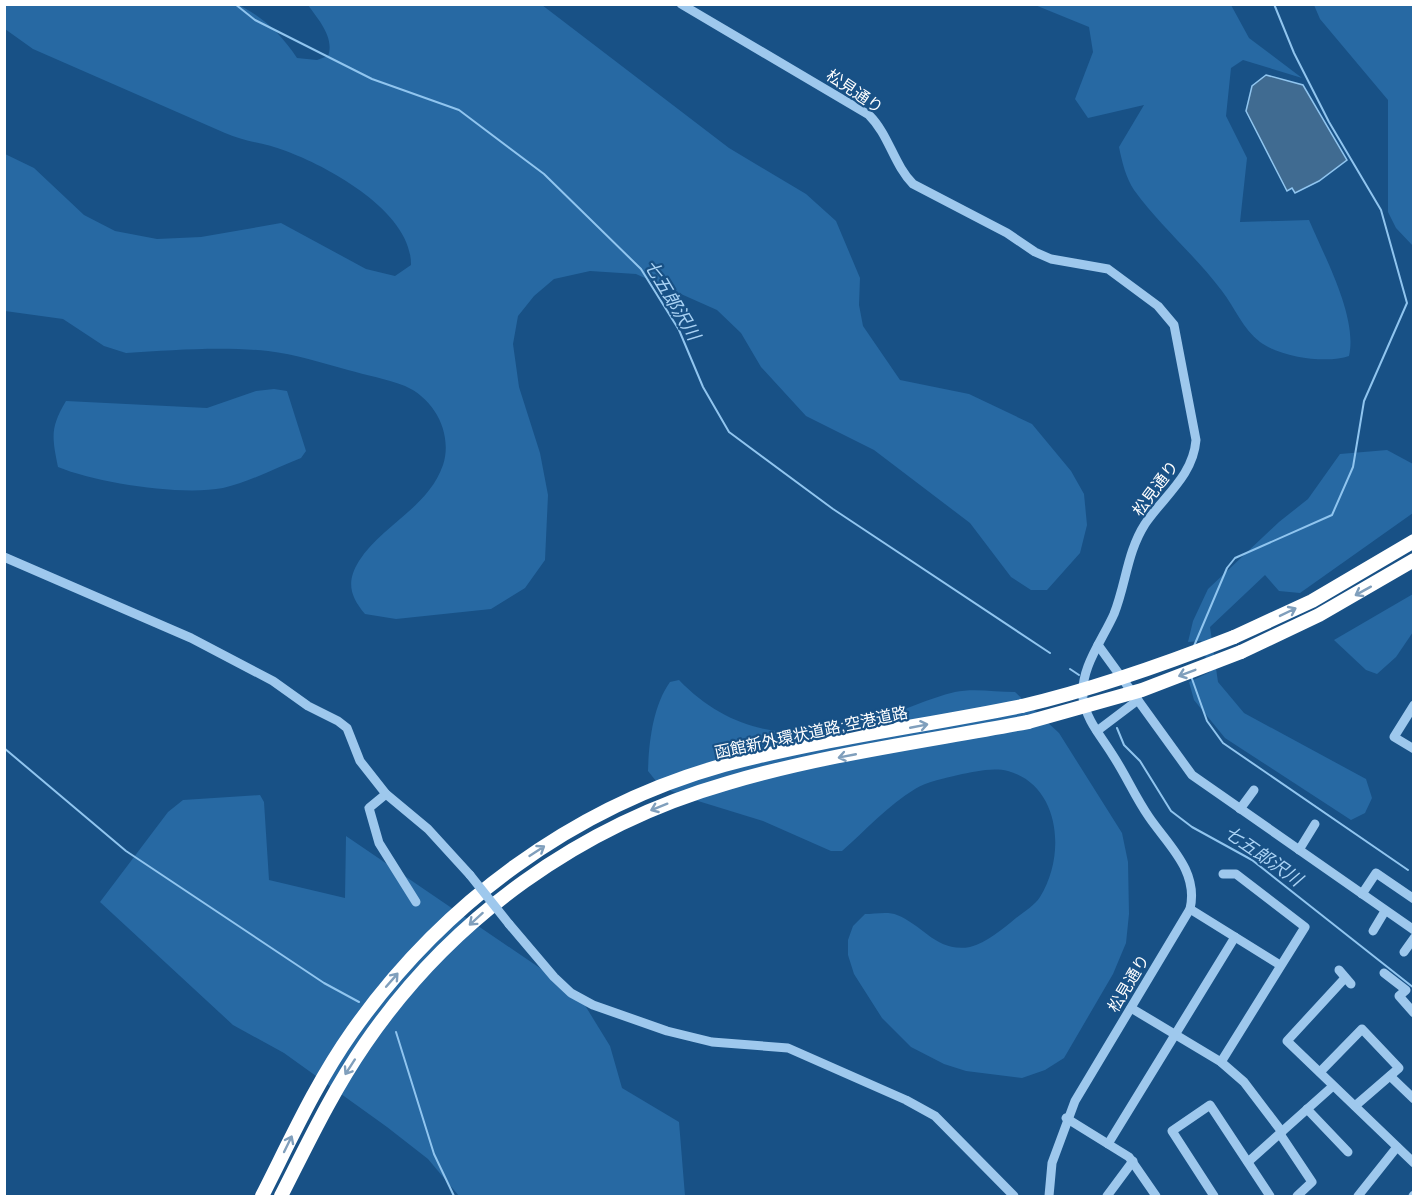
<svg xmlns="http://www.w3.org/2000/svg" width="1418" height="1201" viewBox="0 0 1418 1201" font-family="Manrope,'Noto Sans JP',sans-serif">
<rect width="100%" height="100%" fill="#185186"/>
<g fill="#2769a3">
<path d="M 5,4 L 239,5 C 264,18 281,34 297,58 L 317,60 L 328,56 C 335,38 318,19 308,5 L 542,5 L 729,148 L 806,194 L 836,221 L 860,278 L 859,305 L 863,326 L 900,380 L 969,394 L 1032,424 L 1071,471 L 1084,494 L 1087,525 L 1080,553 L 1047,590 L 1031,590 L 1011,577 L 970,523 L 874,450 L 806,416 L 761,367 L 741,333 L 717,310 L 636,274 L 590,271 L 554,279 L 534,296 L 518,316 L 513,344 L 519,387 L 540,453 L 548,495 L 545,560 L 525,588 L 491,609 L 396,619 L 365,614 C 350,596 346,582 359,561 C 382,525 428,508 443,465 C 453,434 435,399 405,386 C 387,379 366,375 348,370 C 322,363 295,354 268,351 C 222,346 172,350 126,353 L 104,346 L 63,319 L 5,311 L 5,154 L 34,168 L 84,215 L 115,231 L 157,239 L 201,237 L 281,223 L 366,269 L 395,276 L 411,265 C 412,212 329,167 286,151 C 266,143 245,142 225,133 C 161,105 97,77 33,49 L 5,29 Z"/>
<path d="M 1035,5 L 1231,5 L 1249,38 L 1302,78 L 1243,60 L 1231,68 L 1226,116 L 1247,158 L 1240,222 L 1309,220 C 1324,256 1358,317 1349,356 C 1327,364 1280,357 1260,342 C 1243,329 1235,308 1222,291 C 1195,255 1160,226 1134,190 C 1126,178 1122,162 1119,147 L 1144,105 L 1088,118 L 1075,99 L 1093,52 L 1089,27 Z"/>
<path d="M 1314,5 L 1413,5 L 1413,246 L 1396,228 L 1388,212 L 1388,100 L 1320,19 Z"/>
<path d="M 274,389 L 287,391 L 306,451 L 301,458 C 276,468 249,482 223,488 C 181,496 97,483 58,467 C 52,437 50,428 66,401 L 207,408 L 256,391 Z"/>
<path d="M 1387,450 L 1413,464 L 1413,513 L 1300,593 L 1279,591 L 1265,575 L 1210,627 L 1218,682 L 1244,713 L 1366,779 L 1372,798 L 1365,813 L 1351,820 L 1225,738 L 1194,700 L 1189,682 L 1210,672 L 1201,641 L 1188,642 L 1193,621 L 1208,589 L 1279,522 L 1308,499 L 1340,454 Z"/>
<path d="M 1413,594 L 1413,632 L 1396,657 L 1377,674 L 1366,670 L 1334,640 Z"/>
<path d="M 679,680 C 735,738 803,743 877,719 C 903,711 929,698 955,692 C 973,688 996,692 1015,692 L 1059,733 L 1122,833 L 1128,862 L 1129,914 L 1126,943 L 1113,974 L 1064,1058 L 1045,1070 L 1022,1078 L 966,1071 L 944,1064 L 911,1047 L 882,1018 L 854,974 L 848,955 L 848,940 L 853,926 L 865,914 C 874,914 889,911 897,915 C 923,925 937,953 970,947 C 986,943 1004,928 1016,918 C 1024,912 1035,905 1040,897 C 1066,856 1061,786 1008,771 C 992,767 973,772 958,775 C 945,778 926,782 915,789 C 888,805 865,831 842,851 L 831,851 L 763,821 L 685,797 L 660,786 L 648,771 C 649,741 653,706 670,682 Z"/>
<path d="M 260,795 L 264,802 L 269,880 L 345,898 L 346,836 L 578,994 L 610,1046 L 622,1088 L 679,1122 L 685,1196 L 459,1196 L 428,1159 L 387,1127 L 284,1053 L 233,1025 L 100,902 L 168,812 L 183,800 Z"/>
</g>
<path fill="#406b91" stroke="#90c5ef" stroke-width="1.5" d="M 1266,75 L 1303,85 L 1347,160 L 1319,181 L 1295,193 L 1292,188 L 1287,191 L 1246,111 L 1252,86 Z"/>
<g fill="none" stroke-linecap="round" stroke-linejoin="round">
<g stroke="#90c5ef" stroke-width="2">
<path d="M 235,4 L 255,20 L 372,79 L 459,110 L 544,174 L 641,269 L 679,330 L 703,387 L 729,432 L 833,509 L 1050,653"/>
<path d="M 1194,646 L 1227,568 L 1235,558 L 1332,515 L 1353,467 L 1364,401 L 1407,303 L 1381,210 L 1329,122 L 1294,53 L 1274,4"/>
<path d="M 1070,669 L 1079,675"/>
<path d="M 1191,676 L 1207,721 L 1223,743 L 1408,870"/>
<path d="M 1117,728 L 1124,745 L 1140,761 L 1171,811 L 1192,827 L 1252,860 L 1414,988"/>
<path d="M 4,748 L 126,851 L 324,983 L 359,1002"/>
<path d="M 396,1032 L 434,1154 L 454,1196"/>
</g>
<g stroke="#9ec8ed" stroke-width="9">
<path d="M 681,4 L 869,115 C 889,135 894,165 913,184 L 1007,233 L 1035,252 L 1051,259 L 1108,269 L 1158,306 L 1174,325 L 1196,440 C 1193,476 1164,496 1145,524 C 1127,552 1126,584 1114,614 C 1102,641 1080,668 1083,698 C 1086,720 1101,736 1112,754 C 1126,775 1135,797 1149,817 C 1168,845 1199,871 1190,909 L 1075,1101 L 1052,1163 L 1049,1196"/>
<path d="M 4,557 L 191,638 L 273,681 L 308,706 L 338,721 L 347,728 L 360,761 L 386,794 L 428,829 L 470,875"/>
<path d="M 1098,645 L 1192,775 L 1414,930"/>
<path d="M 1414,705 L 1394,737 L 1414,749"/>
<path d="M 1097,731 L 1138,700"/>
<path d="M 386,794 L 369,808 L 379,843 L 416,902"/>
<path d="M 1240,809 L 1254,790"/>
<path d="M 1299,850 L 1315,824"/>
<path d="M 1362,894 L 1376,873 L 1414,899"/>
<path d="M 1190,909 L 1280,965"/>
<path d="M 509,924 L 554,977 L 571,993 L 593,1005 L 667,1031 L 712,1042 L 788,1048 L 906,1100 L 935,1116 L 1014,1196"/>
<path d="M 1373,931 L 1385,911"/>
<path d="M 1404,952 L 1414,938"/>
<path d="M 1339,970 L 1351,984"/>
<path d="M 1384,973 L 1406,990 L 1399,996 L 1414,1013"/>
<path d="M 1345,978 L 1287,1041 L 1414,1163"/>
<path d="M 1131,1008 L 1221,1062 L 1244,1082 L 1282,1132"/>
<path d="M 1221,1062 L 1305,927 L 1236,874 L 1223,874"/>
<path d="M 1320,1072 L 1362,1029 L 1399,1068 L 1355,1106"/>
<path d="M 1390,1076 L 1414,1099"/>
<path d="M 1307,1109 L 1348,1152"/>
<path d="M 1066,1118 L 1129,1157 L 1156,1196"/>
<path d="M 1280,1134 L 1312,1182 L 1297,1196"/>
<path d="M 1108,1144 L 1235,937"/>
<path d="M 1248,1162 L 1333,1086"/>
<path d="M 1107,1196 L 1133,1161"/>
<path d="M 1214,1196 L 1172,1131 L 1210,1105 L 1270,1196"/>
<path d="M 1358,1196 L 1397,1147"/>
<path d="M 1413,1196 L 1414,1195"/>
</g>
<g stroke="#fff" stroke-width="14">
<path d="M 1234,637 L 1312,601 L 1414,541"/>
<path d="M 1241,652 L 1319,615 L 1414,560"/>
<path d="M 262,1196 C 290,1141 316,1083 352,1032 C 442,904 573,807 724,765 C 822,739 923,726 1022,706"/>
<path d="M 281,1196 C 307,1145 332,1092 365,1044 C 452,917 581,825 728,783 C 826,754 928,741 1028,722"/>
</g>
<path stroke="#9ec8ed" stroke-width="9" d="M 470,875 L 509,924"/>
<g stroke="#fff" stroke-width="14">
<path d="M 1022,706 C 1095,689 1165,664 1234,637"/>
<path d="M 1028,722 L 1142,690 L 1241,652"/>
</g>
</g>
<defs><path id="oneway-shaft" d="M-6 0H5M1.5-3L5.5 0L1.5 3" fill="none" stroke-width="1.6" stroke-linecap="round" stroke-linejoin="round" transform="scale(1.5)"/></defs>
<g stroke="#809fbc">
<use href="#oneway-shaft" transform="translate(1363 591) rotate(151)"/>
<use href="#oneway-shaft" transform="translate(1288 612) rotate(-26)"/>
<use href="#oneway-shaft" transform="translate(1187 673) rotate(159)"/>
<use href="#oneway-shaft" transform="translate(919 726) rotate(-11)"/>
<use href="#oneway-shaft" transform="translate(847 756) rotate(169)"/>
<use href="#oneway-shaft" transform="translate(659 807) rotate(158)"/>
<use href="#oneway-shaft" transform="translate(537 851) rotate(-33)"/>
<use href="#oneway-shaft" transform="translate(476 919) rotate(138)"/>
<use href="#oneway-shaft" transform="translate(392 980) rotate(-49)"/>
<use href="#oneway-shaft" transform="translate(350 1067) rotate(123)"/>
<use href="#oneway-shaft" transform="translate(288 1144) rotate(-64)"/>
</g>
<g text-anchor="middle" stroke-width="4.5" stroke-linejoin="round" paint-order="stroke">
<g font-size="16" fill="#fff" stroke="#185186">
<text transform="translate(855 91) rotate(34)" y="6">松見通り</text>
<text transform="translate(1155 488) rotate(-53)" y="6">松見通り</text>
<text transform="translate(811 732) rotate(-12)" y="6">函館新外環状道路;空港道路</text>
<text transform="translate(1128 983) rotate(-59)" y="6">松見通り</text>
</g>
<g font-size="18" font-style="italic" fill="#a9d2f4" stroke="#185186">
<text transform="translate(672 300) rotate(59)" y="6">七五郎沢川</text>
<text transform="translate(1263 856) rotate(35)" y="6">七五郎沢川</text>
</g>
</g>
<rect width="1418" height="1201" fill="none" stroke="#ffffff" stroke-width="12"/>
</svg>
